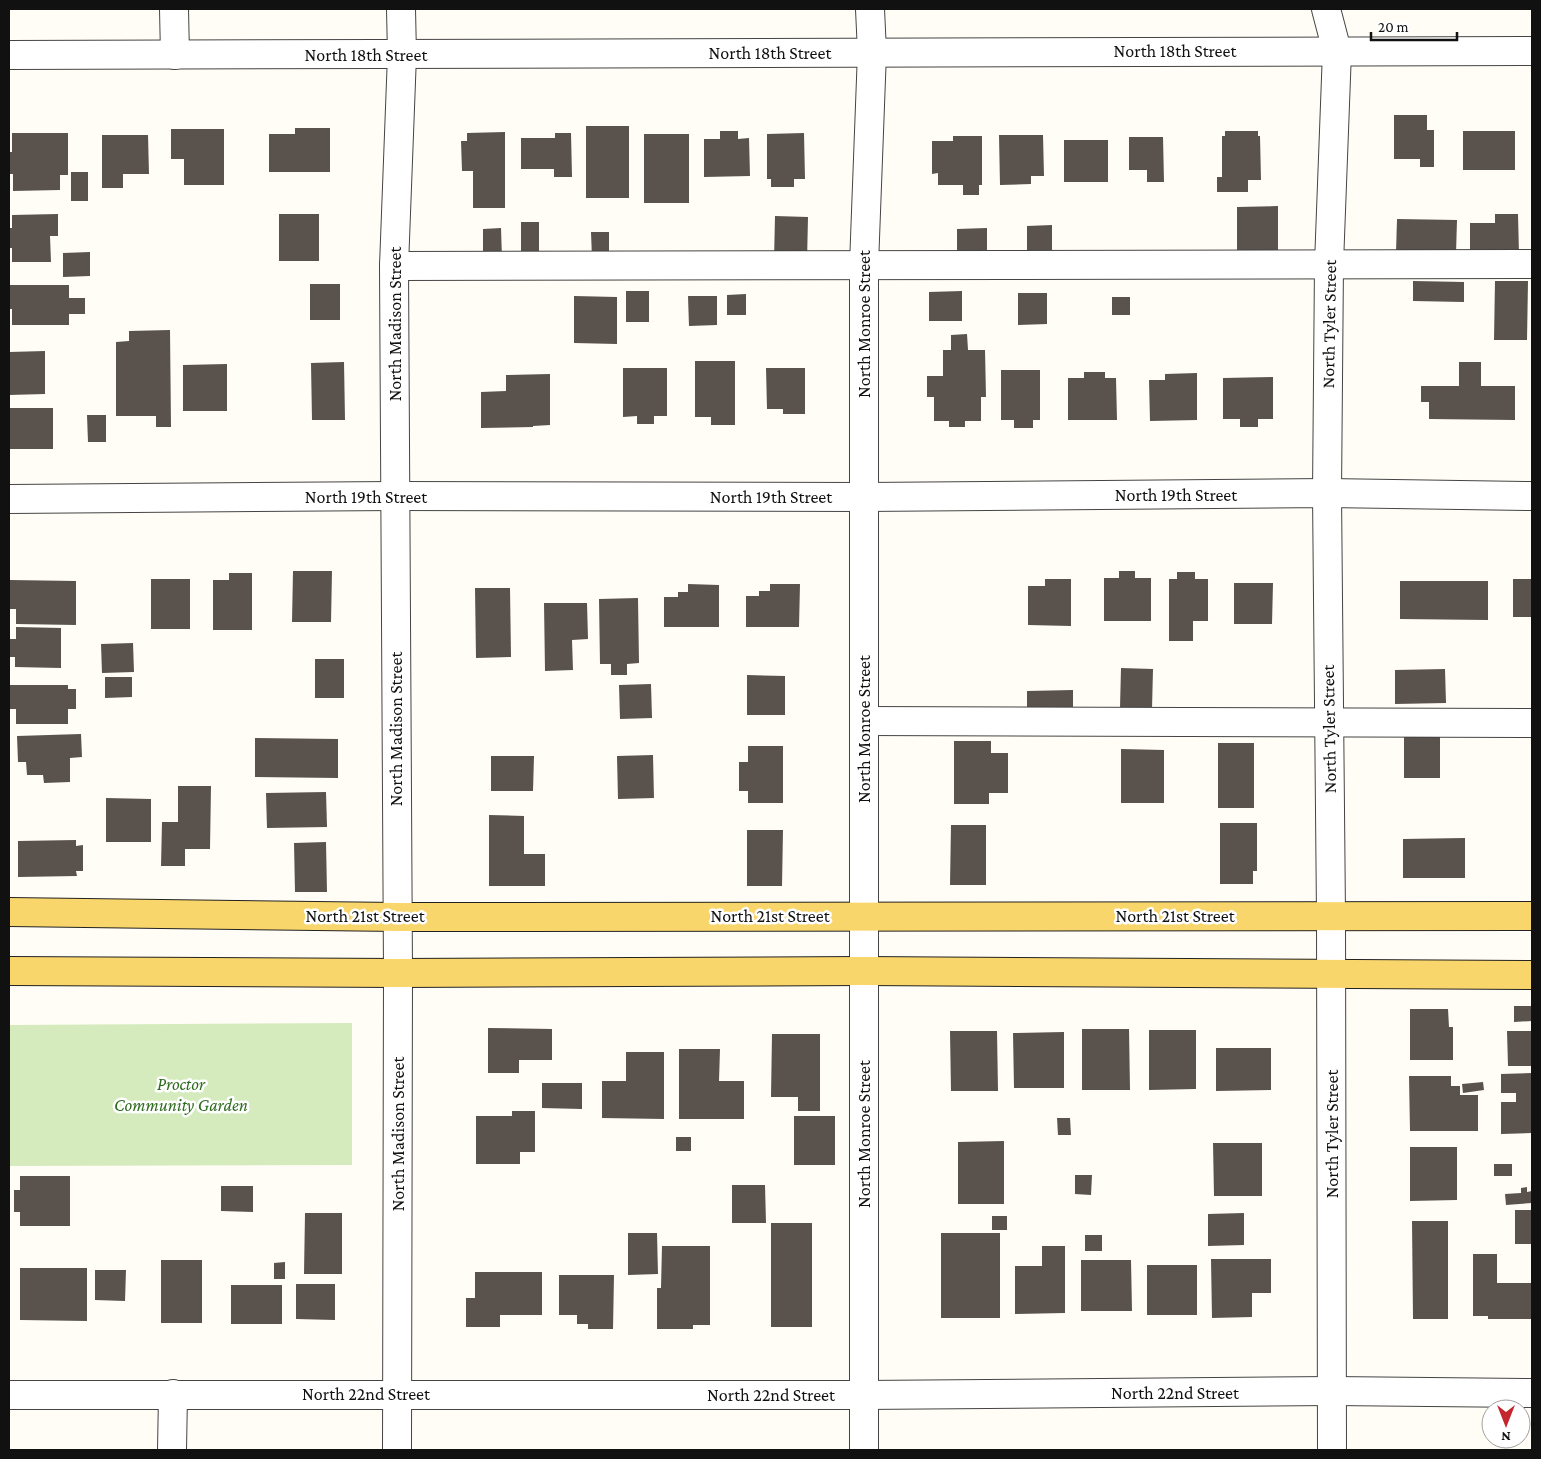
<svg xmlns="http://www.w3.org/2000/svg" width="1541" height="1459" viewBox="0 0 1541 1459" font-family="'Crimson Pro',serif">
<rect width="100%" height="100%" fill="#fffdf5"/>
<path fill="#d5ebbd" d="M 352,1023 L 352,1165 L 10,1166 L 9,1025 Z"/>
<g fill="#5a524d">
<path d="M 1394,115 L 1427,115 L 1427,130 L 1434,130 L 1434,167 L 1420,167 L 1420,159 L 1394,159 Z"/>
<rect x="586" y="126" width="43" height="72"/>
<path d="M 295,128 L 330,128 L 330,172 L 269,172 L 269,134 L 295,134 Z"/>
<path d="M 171,129 L 224,129 L 224,185 L 184,185 L 184,159 L 171,159 Z"/>
<path d="M 720,131 L 738,131 L 738,139 L 749,138 L 750,176 L 704,177 L 704,139 L 720,139 Z"/>
<path d="M 1225,131 L 1258,131 L 1258,136 L 1260,136 L 1261,180 L 1248,180 L 1248,192 L 1217,192 L 1217,177 L 1222,177 L 1222,136 L 1225,136 Z"/>
<rect x="1463" y="131" width="52" height="39"/>
<path d="M 505,132 L 505,208 L 473,208 L 473,171 L 462,171 L 461,141 L 467,141 L 467,133 Z"/>
<path d="M 12,133 L 68,133 L 68,175 L 60,175 L 60,190 L 13,191 L 13,174 L 9,174 L 9,152 L 12,152 Z"/>
<path d="M 555,133 L 571,133 L 572,177 L 554,177 L 554,169 L 521,169 L 521,138 L 555,138 Z"/>
<path d="M 804,133 L 805,179 L 794,179 L 794,187 L 771,187 L 771,179 L 767,179 L 767,134 Z"/>
<rect x="644" y="134" width="45" height="69"/>
<path d="M 102,135 L 148,135 L 149,174 L 123,174 L 123,188 L 102,188 Z"/>
<path d="M 999,135 L 1043,135 L 1044,176 L 1031,176 L 1031,184 L 1000,185 Z"/>
<path d="M 953,136 L 982,136 L 982,185 L 979,185 L 979,195 L 963,195 L 963,185 L 938,185 L 938,173 L 932,174 L 932,141 L 953,141 Z"/>
<path d="M 1129,137 L 1163,137 L 1164,182 L 1147,182 L 1147,170 L 1129,170 Z"/>
<rect x="1064" y="140" width="44" height="42"/>
<rect x="71" y="172" width="17" height="29"/>
<path d="M 1278,206 L 1278,262 L 1237,262 L 1237,207 Z"/>
<path d="M 58,214 L 58,236 L 50,236 L 51,262 L 12,262 L 12,248 L 9,248 L 9,228 L 12,228 L 12,215 Z"/>
<rect x="279" y="214" width="40" height="47"/>
<path d="M 1495,214 L 1518,214 L 1519,254 L 1470,254 L 1470,223 L 1495,223 Z"/>
<path d="M 775,216 L 808,217 L 807,262 L 774,261 Z"/>
<path d="M 1397,219 L 1457,220 L 1456,254 L 1396,253 Z"/>
<rect x="521" y="222" width="18" height="31"/>
<path d="M 1052,225 L 1052,256 L 1027,256 L 1027,226 Z"/>
<path d="M 501,228 L 502,258 L 483,258 L 483,229 Z"/>
<path d="M 987,228 L 987,256 L 957,256 L 957,229 Z"/>
<path d="M 591,232 L 609,232 L 609,258 L 592,258 Z"/>
<path d="M 90,252 L 90,276 L 63,277 L 63,253 Z"/>
<path d="M 1413,281 L 1464,282 L 1464,302 L 1413,301 Z"/>
<path d="M 1495,281 L 1528,281 L 1527,340 L 1494,340 Z"/>
<rect x="310" y="284" width="30" height="36"/>
<path d="M 9,285 L 69,285 L 69,298 L 85,298 L 85,314 L 69,314 L 69,325 L 12,325 L 12,309 L 9,309 Z"/>
<rect x="626" y="291" width="23" height="31"/>
<path d="M 962,291 L 962,321 L 929,321 L 929,292 Z"/>
<path d="M 1018,293 L 1047,293 L 1047,324 L 1018,325 Z"/>
<path d="M 746,294 L 746,315 L 727,315 L 727,295 Z"/>
<path d="M 574,296 L 617,297 L 617,344 L 574,343 Z"/>
<path d="M 688,296 L 717,296 L 717,325 L 689,326 Z"/>
<rect x="1112" y="297" width="18" height="18"/>
<path d="M 170,330 L 171,427 L 156,427 L 156,416 L 116,416 L 116,342 L 129,341 L 129,331 Z"/>
<path d="M 967,334 L 968,350 L 985,350 L 986,397 L 981,397 L 981,421 L 965,421 L 965,427 L 949,427 L 949,421 L 934,421 L 934,397 L 927,397 L 927,376 L 943,376 L 943,350 L 951,350 L 951,335 Z"/>
<path d="M 45,351 L 45,394 L 9,395 L 9,352 Z"/>
<path d="M 695,361 L 735,361 L 735,425 L 711,425 L 711,417 L 695,417 Z"/>
<path d="M 344,362 L 345,420 L 312,420 L 311,363 Z"/>
<path d="M 1459,362 L 1481,362 L 1481,386 L 1515,386 L 1515,420 L 1429,419 L 1429,402 L 1421,402 L 1421,386 L 1459,386 Z"/>
<path d="M 227,364 L 227,411 L 183,411 L 183,365 Z"/>
<path d="M 623,368 L 667,368 L 667,416 L 654,416 L 654,424 L 637,424 L 637,416 L 623,417 Z"/>
<path d="M 766,368 L 805,368 L 805,414 L 783,414 L 783,409 L 767,409 Z"/>
<path d="M 1001,370 L 1040,370 L 1040,420 L 1033,420 L 1033,428 L 1014,428 L 1014,420 L 1001,420 Z"/>
<path d="M 1084,372 L 1105,372 L 1105,378 L 1116,378 L 1117,420 L 1068,420 L 1068,378 L 1084,378 Z"/>
<path d="M 1197,373 L 1197,420 L 1150,421 L 1149,380 L 1165,380 L 1165,374 Z"/>
<path d="M 550,374 L 550,425 L 533,426 L 533,427 L 481,428 L 481,392 L 506,391 L 506,375 Z"/>
<path d="M 1273,377 L 1273,419 L 1258,419 L 1258,427 L 1240,427 L 1240,419 L 1223,419 L 1223,378 Z"/>
<rect x="9" y="408" width="44" height="41"/>
<path d="M 87,415 L 106,415 L 106,442 L 88,442 Z"/>
<path d="M 293,571 L 332,571 L 331,622 L 292,622 Z"/>
<path d="M 1119,571 L 1135,571 L 1135,578 L 1151,578 L 1151,621 L 1104,621 L 1104,578 L 1119,578 Z"/>
<path d="M 1177,572 L 1195,572 L 1195,579 L 1208,579 L 1208,621 L 1193,621 L 1193,641 L 1169,641 L 1169,579 L 1177,579 Z"/>
<path d="M 229,573 L 252,573 L 252,630 L 213,630 L 213,580 L 229,580 Z"/>
<rect x="151" y="579" width="39" height="50"/>
<path d="M 1045,579 L 1071,579 L 1071,626 L 1028,625 L 1028,586 L 1045,586 Z"/>
<rect x="1513" y="579" width="19" height="38"/>
<path d="M 10,580 L 76,581 L 76,625 L 16,624 L 16,609 L 10,609 Z"/>
<path d="M 1400,581 L 1488,581 L 1488,620 L 1400,619 Z"/>
<path d="M 1234,583 L 1273,583 L 1272,624 L 1234,624 Z"/>
<path d="M 688,584 L 719,585 L 719,627 L 664,627 L 664,597 L 678,597 L 678,592 L 688,592 Z"/>
<path d="M 770,584 L 800,584 L 799,627 L 746,627 L 746,596 L 759,596 L 759,591 L 770,591 Z"/>
<path d="M 475,588 L 510,588 L 511,657 L 476,658 Z"/>
<path d="M 638,598 L 639,663 L 627,664 L 627,675 L 611,675 L 611,664 L 600,664 L 599,599 Z"/>
<path d="M 544,603 L 587,603 L 588,639 L 572,640 L 573,670 L 545,671 Z"/>
<path d="M 16,627 L 61,628 L 61,668 L 15,667 L 15,657 L 9,657 L 9,639 L 16,639 Z"/>
<path d="M 133,643 L 134,672 L 102,673 L 101,644 Z"/>
<rect x="315" y="659" width="29" height="39"/>
<path d="M 1121,668 L 1153,669 L 1152,709 L 1120,708 Z"/>
<path d="M 1445,669 L 1446,703 L 1395,704 L 1395,670 Z"/>
<path d="M 747,675 L 785,676 L 785,715 L 747,715 Z"/>
<path d="M 105,677 L 132,677 L 132,697 L 105,698 Z"/>
<path d="M 651,684 L 652,718 L 620,719 L 619,685 Z"/>
<path d="M 9,685 L 68,685 L 68,689 L 76,689 L 76,709 L 68,709 L 68,724 L 16,724 L 16,709 L 9,709 Z"/>
<path d="M 1073,690 L 1073,710 L 1027,711 L 1027,691 Z"/>
<path d="M 81,734 L 82,757 L 70,758 L 70,782 L 44,783 L 43,775 L 27,775 L 26,762 L 18,762 L 17,736 Z"/>
<rect x="1404" y="734" width="36" height="44"/>
<path d="M 255,738 L 338,739 L 338,778 L 255,777 Z"/>
<path d="M 954,741 L 991,741 L 991,753 L 1008,753 L 1008,793 L 989,793 L 989,804 L 954,804 Z"/>
<rect x="1218" y="743" width="36" height="65"/>
<path d="M 748,746 L 783,746 L 783,803 L 748,803 L 748,791 L 739,791 L 739,762 L 748,762 Z"/>
<path d="M 1121,749 L 1164,750 L 1164,803 L 1121,803 Z"/>
<path d="M 653,755 L 654,798 L 618,799 L 617,756 Z"/>
<path d="M 491,756 L 534,756 L 533,791 L 491,791 Z"/>
<path d="M 178,786 L 211,786 L 210,849 L 185,849 L 185,866 L 161,866 L 162,822 L 178,822 Z"/>
<path d="M 326,792 L 327,827 L 267,828 L 266,793 Z"/>
<path d="M 106,798 L 151,799 L 151,842 L 106,842 Z"/>
<path d="M 489,815 L 524,816 L 524,854 L 545,854 L 545,886 L 489,886 Z"/>
<path d="M 1220,823 L 1257,823 L 1257,871 L 1253,871 L 1253,884 L 1220,884 Z"/>
<path d="M 951,825 L 986,825 L 986,885 L 950,885 Z"/>
<path d="M 747,830 L 783,830 L 782,886 L 747,886 Z"/>
<path d="M 1465,838 L 1465,878 L 1403,878 L 1403,839 Z"/>
<path d="M 76,840 L 76,846 L 83,845 L 83,871 L 76,871 L 77,876 L 18,877 L 18,841 Z"/>
<path d="M 326,842 L 327,892 L 295,892 L 294,843 Z"/>
<path d="M 1514,1006 L 1532,1006 L 1532,1021 L 1514,1022 Z"/>
<path d="M 1410,1009 L 1448,1009 L 1449,1027 L 1453,1027 L 1453,1060 L 1410,1060 Z"/>
<path d="M 488,1028 L 552,1029 L 552,1060 L 519,1060 L 519,1073 L 488,1073 Z"/>
<path d="M 1082,1029 L 1129,1029 L 1130,1090 L 1082,1090 Z"/>
<path d="M 1149,1030 L 1196,1030 L 1196,1089 L 1149,1090 Z"/>
<path d="M 950,1031 L 997,1031 L 998,1091 L 951,1091 Z"/>
<path d="M 1507,1031 L 1532,1031 L 1532,1066 L 1508,1066 Z"/>
<path d="M 1064,1032 L 1064,1088 L 1014,1088 L 1013,1033 Z"/>
<path d="M 772,1034 L 820,1034 L 820,1111 L 798,1111 L 798,1097 L 771,1097 Z"/>
<path d="M 1216,1048 L 1271,1048 L 1271,1090 L 1216,1091 Z"/>
<path d="M 679,1049 L 720,1049 L 719,1081 L 744,1081 L 744,1119 L 679,1119 Z"/>
<path d="M 626,1052 L 664,1052 L 664,1119 L 602,1118 L 602,1081 L 626,1081 Z"/>
<path d="M 1532,1073 L 1532,1133 L 1501,1134 L 1501,1102 L 1516,1102 L 1516,1093 L 1501,1093 L 1501,1074 Z"/>
<path d="M 1409,1076 L 1451,1076 L 1451,1086 L 1460,1086 L 1460,1095 L 1478,1095 L 1478,1131 L 1410,1131 Z"/>
<path d="M 1483,1082 L 1484,1090 L 1463,1093 L 1462,1084 Z"/>
<path d="M 542,1083 L 582,1083 L 582,1109 L 542,1108 Z"/>
<path d="M 512,1111 L 535,1111 L 535,1152 L 520,1152 L 520,1164 L 476,1164 L 476,1116 L 512,1116 Z"/>
<rect x="794" y="1116" width="41" height="49"/>
<path d="M 1057,1118 L 1070,1118 L 1071,1135 L 1058,1135 Z"/>
<rect x="676" y="1137" width="15" height="14"/>
<path d="M 1004,1141 L 1004,1204 L 958,1204 L 958,1142 Z"/>
<path d="M 1213,1143 L 1262,1143 L 1262,1196 L 1214,1196 Z"/>
<path d="M 1410,1147 L 1457,1147 L 1457,1200 L 1410,1201 Z"/>
<rect x="1494" y="1164" width="18" height="12"/>
<path d="M 1075,1175 L 1092,1175 L 1091,1195 L 1075,1194 Z"/>
<path d="M 20,1176 L 70,1176 L 70,1226 L 20,1226 L 20,1212 L 14,1212 L 14,1190 L 20,1190 Z"/>
<path d="M 732,1185 L 765,1185 L 766,1223 L 732,1223 Z"/>
<path d="M 221,1186 L 253,1186 L 253,1212 L 221,1211 Z"/>
<path d="M 1527,1187 L 1527,1192 L 1532,1191 L 1532,1203 L 1506,1205 L 1505,1194 L 1521,1193 L 1521,1188 Z"/>
<rect x="1515" y="1210" width="17" height="34"/>
<path d="M 305,1213 L 342,1213 L 342,1274 L 304,1274 Z"/>
<path d="M 1244,1213 L 1244,1245 L 1208,1246 L 1208,1214 Z"/>
<rect x="992" y="1216" width="15" height="14"/>
<path d="M 1412,1221 L 1448,1221 L 1448,1319 L 1413,1319 Z"/>
<rect x="771" y="1223" width="41" height="104"/>
<path d="M 628,1233 L 657,1233 L 658,1274 L 628,1275 Z"/>
<rect x="941" y="1233" width="59" height="85"/>
<rect x="1085" y="1235" width="17" height="16"/>
<path d="M 662,1246 L 710,1246 L 710,1325 L 693,1325 L 693,1329 L 657,1329 L 657,1288 L 661,1288 Z"/>
<path d="M 1042,1246 L 1065,1246 L 1065,1313 L 1015,1314 L 1015,1266 L 1042,1266 Z"/>
<path d="M 1473,1254 L 1497,1254 L 1497,1283 L 1532,1283 L 1532,1319 L 1488,1319 L 1488,1316 L 1473,1316 Z"/>
<path d="M 1211,1259 L 1271,1259 L 1271,1293 L 1252,1293 L 1252,1317 L 1212,1318 Z"/>
<rect x="161" y="1260" width="41" height="63"/>
<path d="M 1081,1260 L 1131,1260 L 1132,1311 L 1081,1311 Z"/>
<path d="M 285,1262 L 285,1279 L 274,1279 L 274,1263 Z"/>
<rect x="1147" y="1265" width="50" height="50"/>
<path d="M 20,1268 L 87,1268 L 87,1321 L 20,1320 Z"/>
<path d="M 95,1270 L 126,1270 L 125,1301 L 95,1300 Z"/>
<path d="M 475,1272 L 542,1272 L 542,1315 L 500,1315 L 500,1327 L 466,1327 L 466,1298 L 475,1298 Z"/>
<path d="M 559,1275 L 614,1275 L 613,1329 L 588,1329 L 588,1324 L 577,1324 L 577,1315 L 559,1315 Z"/>
<path d="M 296,1284 L 335,1284 L 335,1320 L 296,1319 Z"/>
<rect x="231" y="1285" width="51" height="39"/>
</g>
<g fill="none" stroke-linecap="round" stroke-linejoin="round">
<defs>
<g id="minor">
<path d="M 174,9 L 175,55"/>
<path d="M 1326,9 L 1337,51 L 1329,264 L 1327,493 L 1331,916 L 1332,1450"/>
<path d="M 9,55 L 1532,51"/>
<path d="M 394,266 L 1532,264"/>
<path d="M 9,499 L 395,496 L 864,497 L 1327,493 L 1532,496"/>
<path d="M 864,721 C 1086,721 1309,724 1532,723"/>
<path d="M 9,1395 L 864,1395 L 1333,1391 L 1532,1393"/>
<path d="M 172,1450 L 173,1394"/>
<path d="M 397,1450 L 398,973 L 394,266 L 402,55 L 401,9"/>
<path d="M 864,1450 L 864,265 L 872,52 L 870,9"/>
</g>
<g id="major">
<path d="M 9,912 L 398,917 L 1532,916"/>
<path d="M 9,971 L 398,973 L 864,971 L 1532,975"/>
</g>
</defs>
<use href="#minor" stroke="#444" stroke-width="30"/>
<use href="#major" stroke="#222" stroke-width="30"/>
<use href="#minor" stroke="#fff" stroke-width="28"/>
<use href="#major" stroke="#f9d66b" stroke-width="28"/>
</g>
<g text-anchor="middle" stroke-width="5" stroke-linejoin="round" paint-order="stroke">
<g font-size="18" fill="#111" stroke="#fff">
<text x="1175" y="57">North 18th Street</text>
<text x="770" y="59">North 18th Street</text>
<text x="366" y="61">North 18th Street</text>
<text transform="translate(395 324) rotate(-90)" y="6">North Madison Street</text>
<text transform="translate(864 324) rotate(-90)" y="6">North Monroe Street</text>
<text transform="translate(1329 324) rotate(-89)" y="6">North Tyler Street</text>
<text x="1176" y="501">North 19th Street</text>
<text x="366" y="503">North 19th Street</text>
<text x="771" y="503">North 19th Street</text>
<text transform="translate(396 729) rotate(-90)" y="6">North Madison Street</text>
<text transform="translate(864 729) rotate(-90)" y="6">North Monroe Street</text>
<text transform="translate(1329 729) rotate(-91)" y="6">North Tyler Street</text>
<text x="365" y="922">North 21st Street</text>
<text x="770" y="922">North 21st Street</text>
<text x="1175" y="922">North 21st Street</text>
<text transform="translate(398 1134) rotate(-90)" y="6">North Madison Street</text>
<text transform="translate(864 1134) rotate(-90)" y="6">North Monroe Street</text>
<text transform="translate(1332 1134) rotate(-90)" y="6">North Tyler Street</text>
<text x="1175" y="1399">North 22nd Street</text>
<text x="366" y="1400">North 22nd Street</text>
<text x="771" y="1401">North 22nd Street</text>
</g>
<g font-size="18" font-style="italic" fill="#2f6b1f" stroke="#fff">
<text x="181" y="1090">Proctor<tspan x="181" dy="21">Community Garden</tspan></text>
</g>
</g>
<rect width="1541" height="1459" fill="none" stroke="#111111" stroke-width="20"/>
<g transform="translate(1506 1424) rotate(180)"><circle r="24" fill="#ffffff" stroke="#a0a0a0"/>
<path d="M0-4L9 19L0 12L-9 19Z" fill="#c4262e"/>
<text y="-8" font-size="14" font-weight="bold" text-anchor="middle" fill="#111111">N</text>
</g>
<path d="M1371 32v8h86v-8" fill="none" stroke="#111111" stroke-width="2.5"/>
<text x="1378" y="32" font-size="15" fill="#111111" stroke="#ffffff" stroke-width="4" paint-order="stroke">20 m</text>
</svg>
